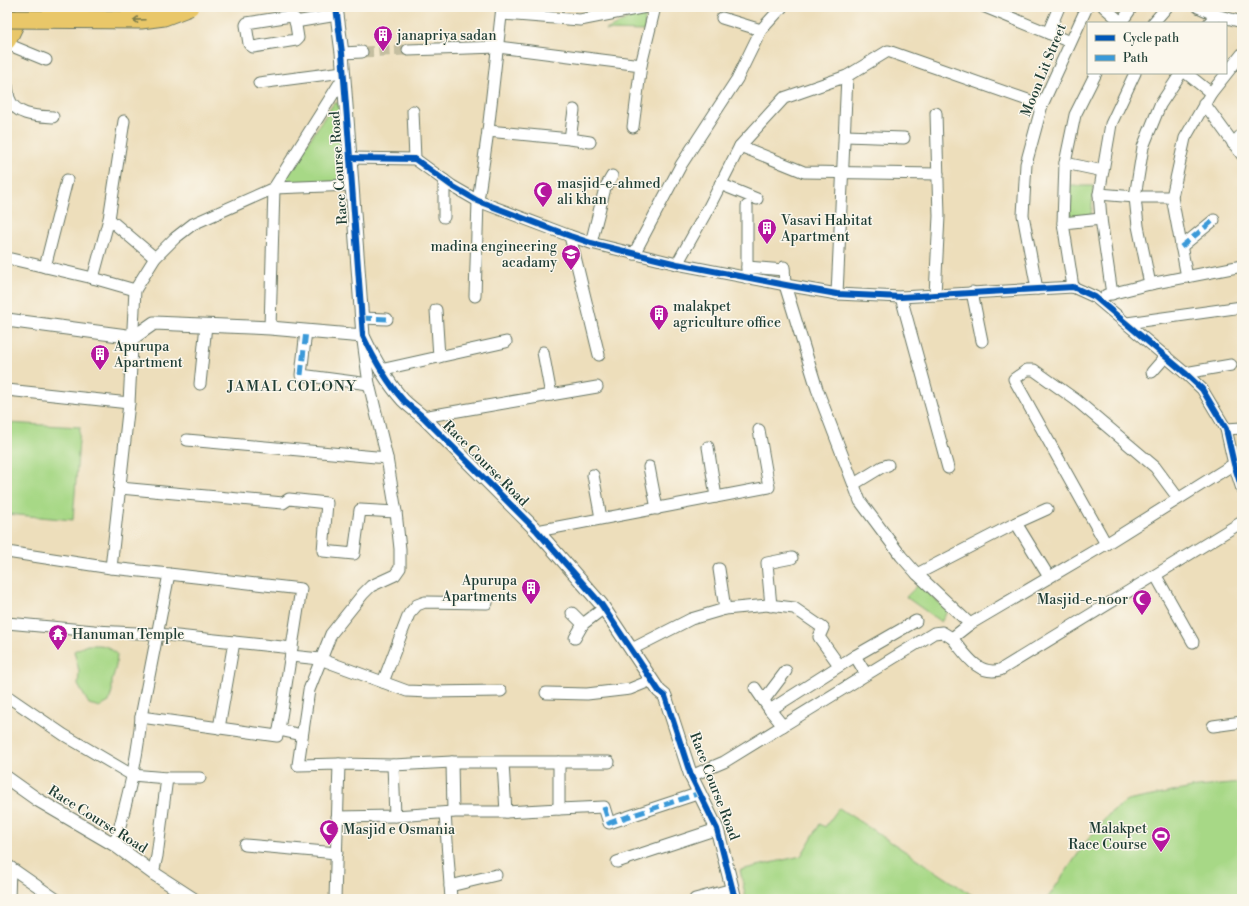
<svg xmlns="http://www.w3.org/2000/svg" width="1249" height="906" viewBox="0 0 1249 906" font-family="'Libre Bodoni',serif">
<rect width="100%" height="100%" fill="#fbf7ec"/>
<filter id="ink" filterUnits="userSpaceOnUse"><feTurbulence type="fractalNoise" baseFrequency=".025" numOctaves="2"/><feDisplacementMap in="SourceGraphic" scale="8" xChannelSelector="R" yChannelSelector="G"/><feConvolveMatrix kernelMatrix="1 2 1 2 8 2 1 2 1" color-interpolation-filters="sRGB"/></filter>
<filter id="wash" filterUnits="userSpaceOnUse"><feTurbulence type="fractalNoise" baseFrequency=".012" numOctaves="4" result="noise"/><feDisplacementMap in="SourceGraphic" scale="16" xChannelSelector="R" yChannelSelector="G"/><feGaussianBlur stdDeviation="0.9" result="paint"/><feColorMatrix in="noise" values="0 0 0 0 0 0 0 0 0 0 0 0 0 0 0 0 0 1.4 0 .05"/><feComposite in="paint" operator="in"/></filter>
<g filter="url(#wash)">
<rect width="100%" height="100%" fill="#eddebb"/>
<g fill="#a7d886" stroke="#638a5d">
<path d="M 645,11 L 645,31 L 606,30 Z"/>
<path d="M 334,103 L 338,103 L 342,107 L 345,182 L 284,183 L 283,180 Z"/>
<path d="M 1069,186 L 1094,186 L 1091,216 L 1070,219 Z"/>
<path d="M 7,423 L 80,427 L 73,520 L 7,514 Z"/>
<path d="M 919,584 L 948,611 L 941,622 L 906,597 Z"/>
<path d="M 87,645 C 102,645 108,644 117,655 L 116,666 L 112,681 L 112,691 L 109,702 L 100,707 L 89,704 L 78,685 L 79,671 L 74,651 Z"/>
<path d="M 1242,783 L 1242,899 L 1047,899 L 1089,838 L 1110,813 L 1127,801 L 1197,787 Z"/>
<path d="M 839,808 L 978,899 L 746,899 L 740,870 L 801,856 L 820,824 L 825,827 Z"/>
</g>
</g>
<g filter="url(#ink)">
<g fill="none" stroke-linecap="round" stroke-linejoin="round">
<path stroke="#c4bea0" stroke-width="11" stroke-dasharray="11 5.5" stroke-linecap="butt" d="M 362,52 L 408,50"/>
<defs>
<g id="minor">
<path d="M 985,7 L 1070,42"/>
<path d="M 1104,7 L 1122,23"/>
<path d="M 1198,7 L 1216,15 L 1242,22"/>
<path d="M 502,14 L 580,20 L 646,7"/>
<path d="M 291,16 L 295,19 L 298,38 L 296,40 L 253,47 L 249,44 L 246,25 L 247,23 Z"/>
<path d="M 722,18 L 761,30"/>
<path d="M 295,22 L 337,15"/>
<path d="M 1121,23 L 1132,7"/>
<path d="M 1153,23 L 1167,7"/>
<path d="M 1209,23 L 1216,15"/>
<path d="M 1048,33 L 1059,7"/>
<path d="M 7,44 L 46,60"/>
<path d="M 408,50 L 498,47 L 641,65"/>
<path d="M 342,53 L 362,52"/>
<path d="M 1186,73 L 1211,93"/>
<path d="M 259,83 L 343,72"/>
<path d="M 7,86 C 8,90 8,95 9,98 C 15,116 37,116 53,117"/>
<path d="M 1204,103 L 1242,155"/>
<path d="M 574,110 L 570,139 L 590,142"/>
<path d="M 413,111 L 415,159"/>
<path d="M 633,127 L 641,65 L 655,7"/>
<path d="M 488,131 L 570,139"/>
<path d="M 845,136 L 904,138"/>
<path d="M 1233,144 L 1242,134"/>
<path d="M 740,146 L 804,172 L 938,174"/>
<path d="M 350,158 L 415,159 L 452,186 L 478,201 L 570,236 L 591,243 L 677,264 L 791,286 L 837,294 L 901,297 L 1073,287 L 1095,297 L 1185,373 L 1202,389 L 1226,429 L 1234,464 L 1242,489"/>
<path d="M 1065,163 L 1103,171"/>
<path d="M 720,184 L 757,199"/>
<path d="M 1099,194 L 1135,197 L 1172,197"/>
<path d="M 747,206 L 747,278"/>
<path d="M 444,217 L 444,180"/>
<path d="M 109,219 L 155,258"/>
<path d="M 1063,223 L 1101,219"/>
<path d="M 570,236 L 599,355"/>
<path d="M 591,243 L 605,188 L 612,176"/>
<path d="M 1181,247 L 1214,220"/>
<path d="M 634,254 L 681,165 L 737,79 L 761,30 L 782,7"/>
<path d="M 7,258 L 93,278 L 135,290"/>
<path d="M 677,264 L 709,207 L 740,146 L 784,98 L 847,76 L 888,51 L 1042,105"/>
<path d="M 45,267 L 67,180"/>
<path d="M 747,267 L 784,270"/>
<path d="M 784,267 L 785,285 L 817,389 L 860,501 L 901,556 L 917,574 L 970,624 L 1106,544 L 1234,464"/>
<path d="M 1187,277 L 1172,197 L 1185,138 L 1211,93 L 1242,54"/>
<path d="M 93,278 L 109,219 L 124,121"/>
<path d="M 1150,284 L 1138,226 L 1135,197 L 1143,147 L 1160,105 L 1181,73"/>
<path d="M 1073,287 L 1063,223 L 1065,163 L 1075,115 L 1096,73"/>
<path d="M 1037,289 L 1023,215 L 1026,164 L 1042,105 L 1087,7"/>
<path d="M 972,292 L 982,341"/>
<path d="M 837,294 L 847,76"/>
<path d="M 1112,294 L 1101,219 L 1099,194 L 1111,124 L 1135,73"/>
<path d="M 935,295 L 939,216 L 936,113"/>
<path d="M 1106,295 L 1150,284 L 1242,266"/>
<path d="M 475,296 L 478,201 L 488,131 L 502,7"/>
<path d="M 901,297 L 948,468"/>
<path d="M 436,310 L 439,357"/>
<path d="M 362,318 L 387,319"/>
<path d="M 1127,323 L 1242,307"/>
<path d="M 270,328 L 274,188 L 343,78"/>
<path d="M 306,331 L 301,375 L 369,384"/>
<path d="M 363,341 L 369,384 L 387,458 L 396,512 L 400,549 L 400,568 L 395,575 L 371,586 L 363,594 L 331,634 L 309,690 L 298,765 L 339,764 L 393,765 L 452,762 L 609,762"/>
<path d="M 543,352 L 551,395"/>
<path d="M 380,370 L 506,342"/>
<path d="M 1152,372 L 1166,356"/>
<path d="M 1185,373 L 1231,365"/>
<path d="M 200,384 L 206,325"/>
<path d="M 7,390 L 129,403"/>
<path d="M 423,417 L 597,387"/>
<path d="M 1226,429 L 1242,428"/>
<path d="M 187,440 L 387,458"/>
<path d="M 708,447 L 716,497"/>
<path d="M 649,467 L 657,509"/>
<path d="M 593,475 L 601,518"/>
<path d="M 854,484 L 882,467 L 888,465"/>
<path d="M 120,488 L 283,503 L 289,499 L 327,503 L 323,551 L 354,554 L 360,510 L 396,512"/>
<path d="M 1016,523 L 1049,577"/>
<path d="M 537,531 L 769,487 L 759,430"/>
<path d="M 1106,544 L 1014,379 L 1027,370 L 1034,370 L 1076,400 L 1155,467 L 1178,498"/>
<path d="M 7,552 L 111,568"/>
<path d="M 719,569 L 725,609"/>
<path d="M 917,574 L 1016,523 L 1047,509"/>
<path d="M 1156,576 L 1193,642"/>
<path d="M 771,606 L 767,563 L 792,558"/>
<path d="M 572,613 L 583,624"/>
<path d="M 7,623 L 94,631 L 158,634 L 292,648"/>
<path d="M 970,624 L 952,638 C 965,653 977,676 1000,670 L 1242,522"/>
<path d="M 575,638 L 583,624 L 604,608"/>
<path d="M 632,649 L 691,619 L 725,609 L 768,605 L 794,608 L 823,628 L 819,637 L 839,665"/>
<path d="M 291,656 L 320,659 L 407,691 L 430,692 L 501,691"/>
<path d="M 866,674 L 855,656 L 916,621"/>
<path d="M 383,682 L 409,614 L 417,605 L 425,602 L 487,603"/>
<path d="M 755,688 L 770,710 L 783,726"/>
<path d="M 546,693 L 587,694 L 630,689 L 652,680"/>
<path d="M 7,696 L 64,735 L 132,775 L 167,778"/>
<path d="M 764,700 L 786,671"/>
<path d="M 770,710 L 855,656"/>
<path d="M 141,717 L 277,736 L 279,730 L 301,589 L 169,574"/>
<path d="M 1213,726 L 1242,722"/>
<path d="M 219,728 L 234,642"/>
<path d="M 279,730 L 302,735"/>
<path d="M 452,762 L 453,812"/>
<path d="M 559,762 L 559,809 L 604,807 L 609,823 L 700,793"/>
<path d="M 503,763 L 506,812"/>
<path d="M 393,765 L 395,816"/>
<path d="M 691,776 L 724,762 L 934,633 L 942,632 L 952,638"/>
<path d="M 445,813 L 451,899"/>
<path d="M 337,817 L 395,816 L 453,812 L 506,812 L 559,809"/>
<path d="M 115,845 C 126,803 138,760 141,717 L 169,574 L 111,568 L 129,403 L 135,290 L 155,258 L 175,238 L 193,224 L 274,188 L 352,185"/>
<path d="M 245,845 L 337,853"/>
<path d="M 617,862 L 717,829"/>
<path d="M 7,865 L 56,899"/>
<path d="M 153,873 L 157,856 L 167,778 L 200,778"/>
<path d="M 450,886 L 496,875"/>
<path d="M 9,899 L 10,867"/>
<path d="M 335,899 L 339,764"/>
<path d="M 695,899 L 733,889"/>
</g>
<g id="tertiary">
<path d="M 336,7 L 342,53 L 350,158 L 363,336 C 374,359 386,381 403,400 C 409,406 416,411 423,417 L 537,531 L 601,604 L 659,691 L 665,696 L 691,776 L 717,829 L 735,899"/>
<path d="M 7,320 L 134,337 L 154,323 L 270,328 L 363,336"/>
<path d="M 7,778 L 38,800 L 115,845 L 153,873 L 193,899"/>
</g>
<path id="trunk" d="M 7,40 L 23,7"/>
</defs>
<use href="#minor" stroke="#677563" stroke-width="13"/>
<use href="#tertiary" stroke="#677563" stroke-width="15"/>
<use href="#trunk" stroke="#677563" stroke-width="20"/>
<use href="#minor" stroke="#fff" stroke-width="11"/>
<use href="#tertiary" stroke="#fff" stroke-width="13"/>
<use href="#trunk" stroke="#e9c769" stroke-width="18"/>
<g stroke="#1f3d34" stroke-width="3">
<path d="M 7,10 L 9,7"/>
<path d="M 7,23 L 16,7"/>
</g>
<defs>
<path id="primary-bridge" d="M 7,19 L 141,20 L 164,17 L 190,7"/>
</defs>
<use href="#primary-bridge" stroke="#677563" stroke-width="19" stroke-linecap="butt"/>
<use href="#primary-bridge" stroke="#e9c769" stroke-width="17"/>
<g stroke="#3a99d8" stroke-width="5" stroke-dasharray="10 5" stroke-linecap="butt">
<path d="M 1181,247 L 1214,220"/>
<path d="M 362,318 L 387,319"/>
<path d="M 301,375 L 306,331"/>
<path d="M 604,807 L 609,823 L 700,793"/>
</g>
<defs>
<g id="cycleway">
<path d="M 336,7 L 342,53 L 350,158 L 363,336 C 374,359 386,381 403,400 C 409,406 416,411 423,417 L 537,531 L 601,604 L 659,691 L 665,696 L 691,776 L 717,829 L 735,899"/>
<path d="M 350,158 L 415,159 L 452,186 L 478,201 L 570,236 L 591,243 L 677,264 L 791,286 L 837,294 L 901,297 L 1073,287 L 1095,297 L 1185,373 L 1202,389 L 1226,429 L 1234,464 L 1242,489"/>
</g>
</defs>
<use href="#cycleway" stroke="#fbf7ec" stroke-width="8"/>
<use href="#cycleway" stroke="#0057b8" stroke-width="6"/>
</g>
<defs><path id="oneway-shaft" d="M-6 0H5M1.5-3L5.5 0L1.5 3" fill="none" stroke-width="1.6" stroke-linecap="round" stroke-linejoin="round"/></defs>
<use stroke="#7a7b4c" href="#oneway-shaft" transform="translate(139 20) rotate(178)"/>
</g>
<defs>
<symbol id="building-pin" viewBox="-11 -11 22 30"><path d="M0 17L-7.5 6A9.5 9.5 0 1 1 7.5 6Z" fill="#b5179e" stroke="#fbf7ec"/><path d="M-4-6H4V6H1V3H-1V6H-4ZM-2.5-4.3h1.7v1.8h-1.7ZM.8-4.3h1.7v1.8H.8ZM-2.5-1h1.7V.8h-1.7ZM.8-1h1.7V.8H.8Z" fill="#fff"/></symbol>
<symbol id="mosque-pin" viewBox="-11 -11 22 30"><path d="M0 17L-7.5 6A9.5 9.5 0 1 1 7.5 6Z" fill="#b5179e" stroke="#fbf7ec"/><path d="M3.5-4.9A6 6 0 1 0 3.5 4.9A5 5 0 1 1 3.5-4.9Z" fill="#fff"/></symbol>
<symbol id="university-pin" viewBox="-11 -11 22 30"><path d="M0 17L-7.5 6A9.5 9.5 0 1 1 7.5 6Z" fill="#b5179e" stroke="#fbf7ec"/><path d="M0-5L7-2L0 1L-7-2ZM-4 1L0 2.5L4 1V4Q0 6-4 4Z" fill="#fff"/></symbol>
<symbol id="temple-pin" viewBox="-11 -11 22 30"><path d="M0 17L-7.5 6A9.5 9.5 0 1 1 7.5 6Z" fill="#b5179e" stroke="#fbf7ec"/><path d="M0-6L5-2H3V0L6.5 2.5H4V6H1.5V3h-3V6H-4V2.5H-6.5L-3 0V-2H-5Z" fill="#fff"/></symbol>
<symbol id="stadium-pin" viewBox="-11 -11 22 30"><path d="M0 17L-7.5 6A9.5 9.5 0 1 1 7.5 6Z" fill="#b5179e" stroke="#fbf7ec"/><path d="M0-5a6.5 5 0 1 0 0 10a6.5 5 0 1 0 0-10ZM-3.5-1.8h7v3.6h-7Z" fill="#fff"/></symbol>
</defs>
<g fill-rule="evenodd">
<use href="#building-pin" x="372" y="24" width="22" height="30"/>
<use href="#mosque-pin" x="532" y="180" width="22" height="30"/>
<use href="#building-pin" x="756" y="217" width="22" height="30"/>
<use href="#university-pin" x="560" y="243" width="22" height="30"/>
<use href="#building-pin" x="648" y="303" width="22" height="30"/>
<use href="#building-pin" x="89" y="343" width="22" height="30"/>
<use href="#building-pin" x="520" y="577" width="22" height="30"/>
<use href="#mosque-pin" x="1131" y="588" width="22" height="30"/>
<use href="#temple-pin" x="47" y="623" width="22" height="30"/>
<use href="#mosque-pin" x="318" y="818" width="22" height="30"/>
<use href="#stadium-pin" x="1150" y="825" width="22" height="30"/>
</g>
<g text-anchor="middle" stroke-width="3" stroke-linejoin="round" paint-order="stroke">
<g font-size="14" fill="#1f3d34" stroke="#fbf7ec" text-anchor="start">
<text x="397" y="40">janapriya sadan</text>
<text x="557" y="188">masjid-e-ahmed<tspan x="557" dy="16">ali khan</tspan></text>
<text x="781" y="225">Vasavi Habitat<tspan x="781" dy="16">Apartment</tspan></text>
<text x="557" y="251" text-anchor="end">madina engineering<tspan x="557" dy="16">acadamy</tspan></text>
<text x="673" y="311">malakpet<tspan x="673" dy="16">agriculture office</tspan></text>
<text x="114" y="351">Apurupa<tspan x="114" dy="16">Apartment</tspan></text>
<text x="517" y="585" text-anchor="end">Apurupa<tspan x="517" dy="16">Apartments</tspan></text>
<text x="1128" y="604" text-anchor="end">Masjid-e-noor</text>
<text x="72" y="639">Hanuman Temple</text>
<text x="1147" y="833" text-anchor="end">Malakpet<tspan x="1147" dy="16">Race Course</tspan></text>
<text x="343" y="834">Masjid e Osmania</text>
</g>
<g font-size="14" fill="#1f3d34" stroke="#fbf7ec">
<text transform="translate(1043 70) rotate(-68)" y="5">Moon Lit Street</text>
<text transform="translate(338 168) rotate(-94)" y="5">Race Course Road</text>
<text transform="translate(486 463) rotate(45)" y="5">Race Course Road</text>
<text transform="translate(715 786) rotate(69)" y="5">Race Course Road</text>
<text transform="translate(98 819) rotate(32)" y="5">Race Course Road</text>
</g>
<g font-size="15" letter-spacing="1" fill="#1f3d34" stroke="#fbf7ec">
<text x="292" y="391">JAMAL COLONY</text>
</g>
</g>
<rect width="1249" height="906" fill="none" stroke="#fbf7ec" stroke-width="24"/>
<rect x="1087" y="22" width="140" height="52" fill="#fbf7ec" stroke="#a3ada2"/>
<rect x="1095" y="35" width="20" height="6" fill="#0057b8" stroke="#a3ada2"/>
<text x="1123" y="42" font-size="12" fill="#1f3d34">Cycle path</text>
<rect x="1095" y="55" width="20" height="6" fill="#3a99d8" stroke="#a3ada2"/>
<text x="1123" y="62" font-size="12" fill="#1f3d34">Path</text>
</svg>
